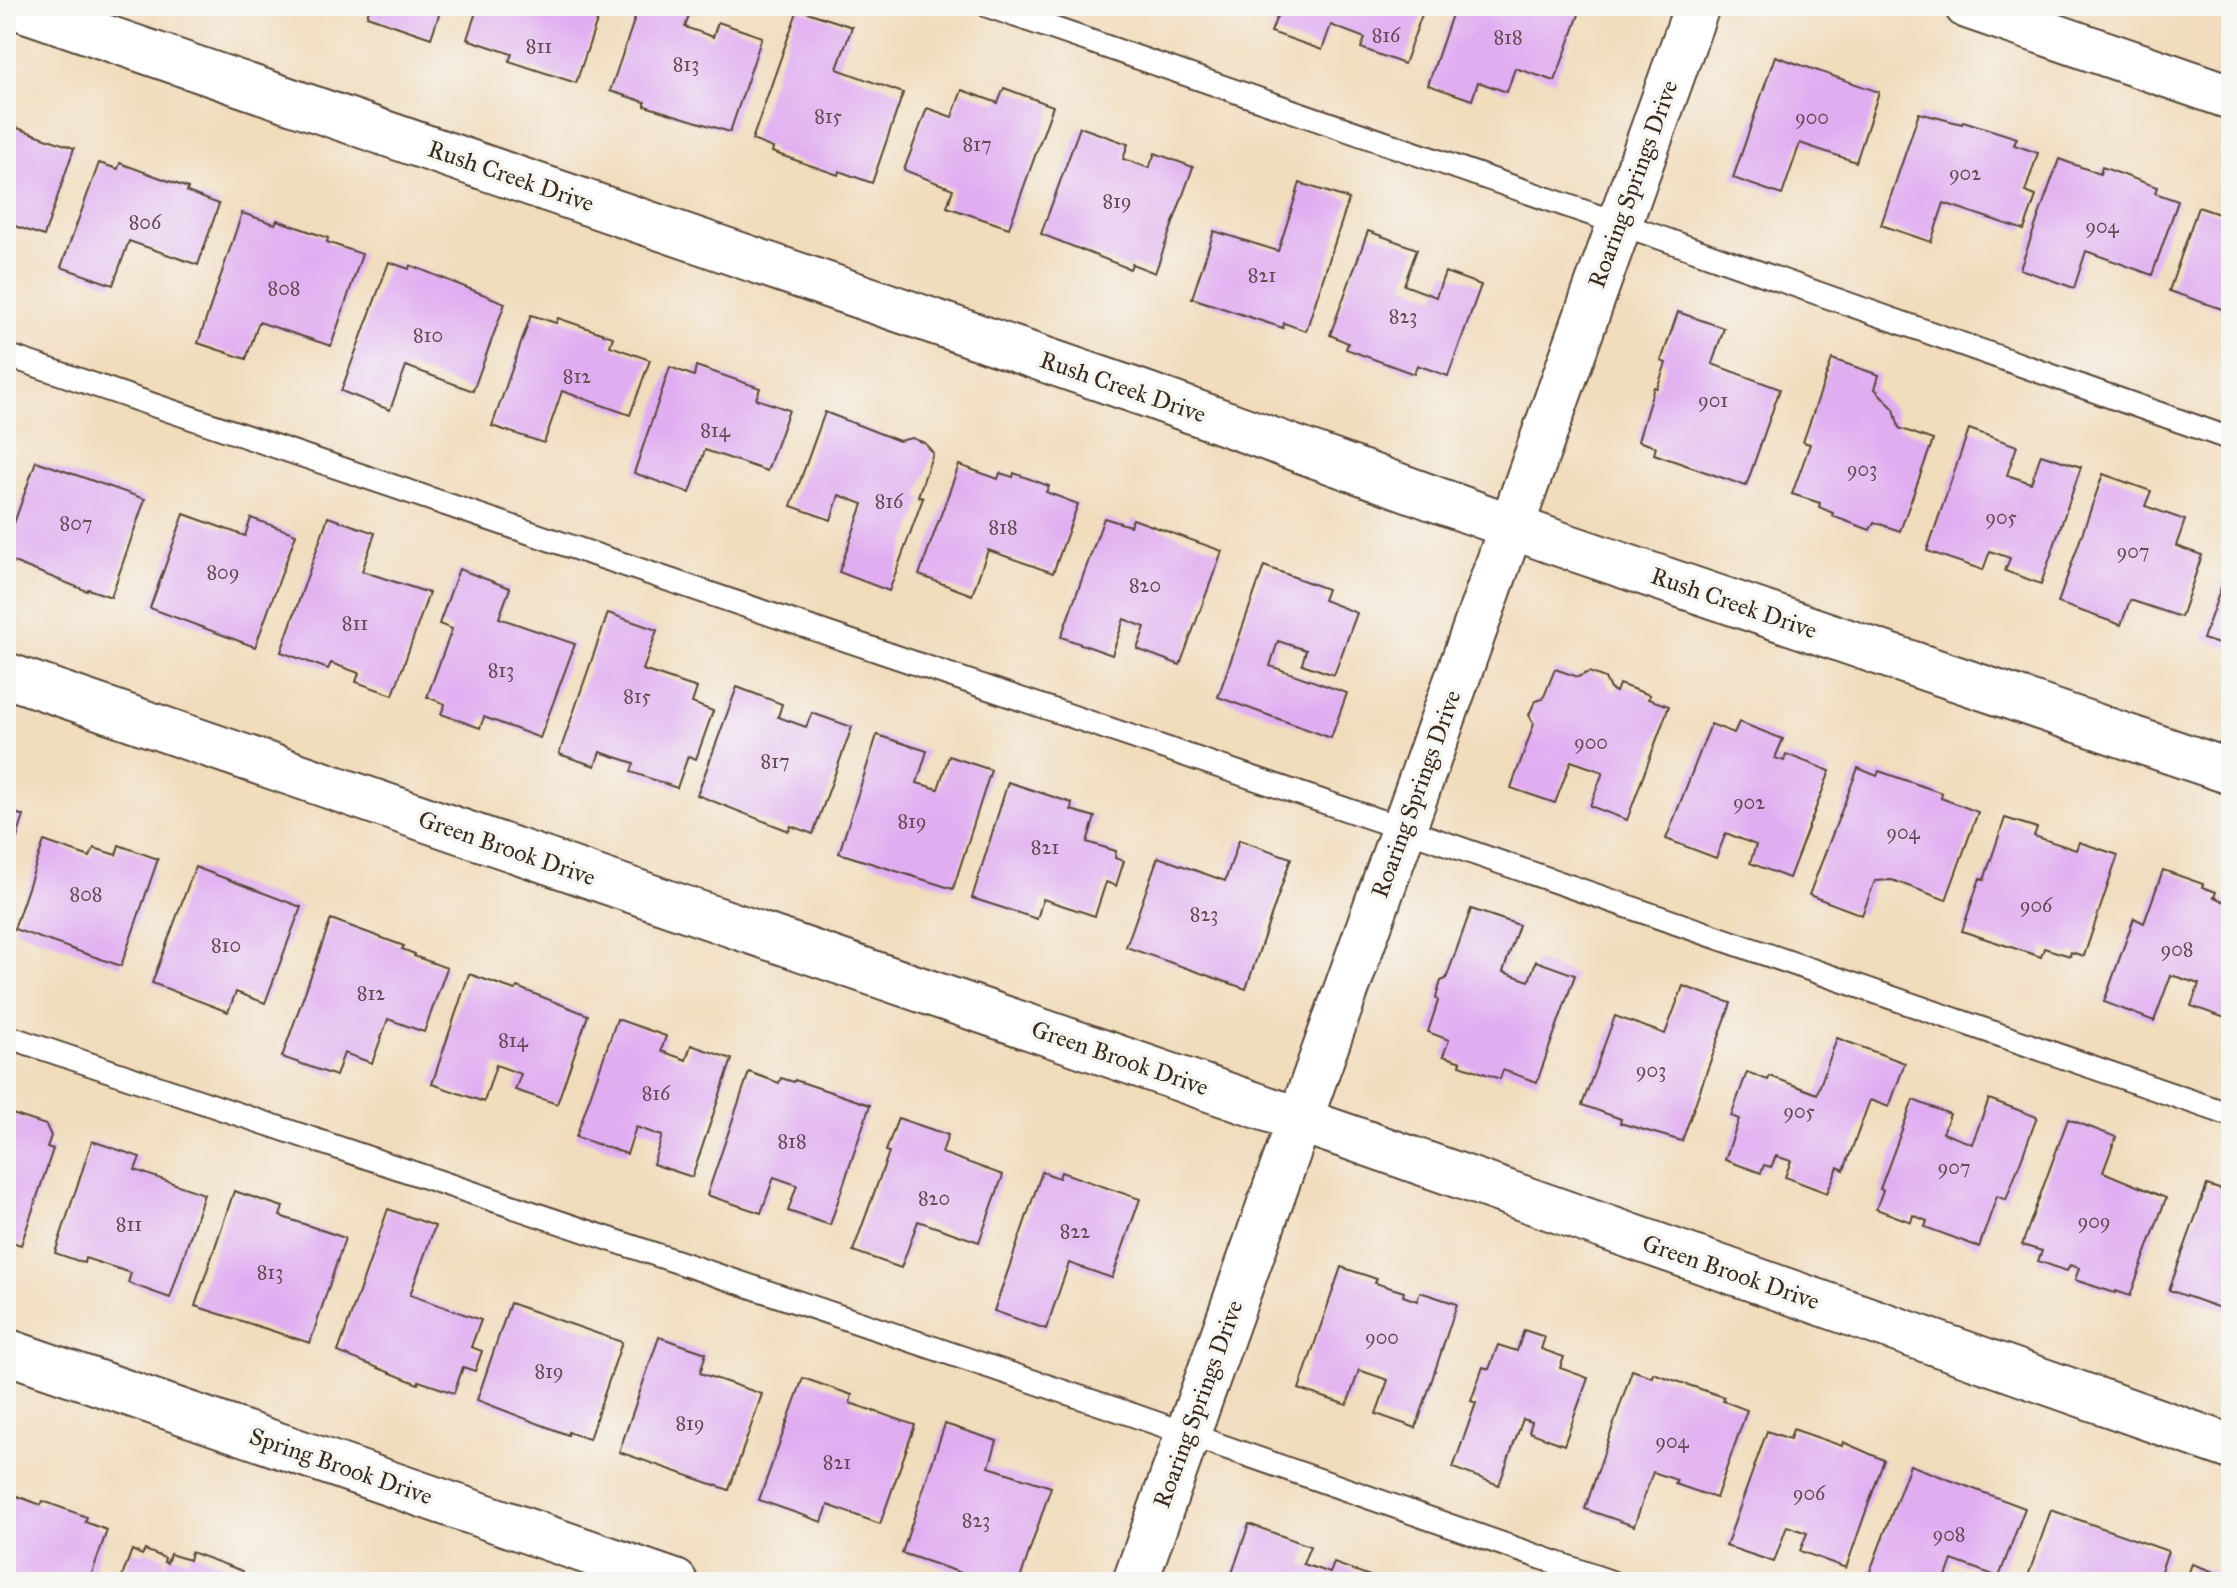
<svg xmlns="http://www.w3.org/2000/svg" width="2237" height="1588" viewBox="0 0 2237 1588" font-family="'IM FELL Great Primer',serif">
<rect width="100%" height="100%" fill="#f6f6f2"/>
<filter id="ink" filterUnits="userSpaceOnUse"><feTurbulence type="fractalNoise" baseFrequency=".0125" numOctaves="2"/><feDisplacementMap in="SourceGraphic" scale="16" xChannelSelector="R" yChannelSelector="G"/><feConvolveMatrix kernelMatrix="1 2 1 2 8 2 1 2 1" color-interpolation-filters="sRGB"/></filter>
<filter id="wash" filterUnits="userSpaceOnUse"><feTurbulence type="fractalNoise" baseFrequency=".006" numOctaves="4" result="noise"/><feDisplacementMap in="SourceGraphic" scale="32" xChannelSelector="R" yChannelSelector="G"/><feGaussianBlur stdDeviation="1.8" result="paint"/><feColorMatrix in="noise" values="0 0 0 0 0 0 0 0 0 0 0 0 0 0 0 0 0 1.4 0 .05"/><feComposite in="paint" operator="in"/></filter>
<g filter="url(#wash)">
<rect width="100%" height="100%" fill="#f1dcbc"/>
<g id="blocks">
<g fill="#e0adf1">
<path d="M 370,6 L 442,6 L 431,38 L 367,16 Z"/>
<path d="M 478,6 L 602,6 L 576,83 L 509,61 L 512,54 L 467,39 Z"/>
<path d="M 639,6 L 692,6 L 685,27 L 713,37 L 718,22 L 762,37 L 730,132 L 645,106 L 645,102 L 610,91 Z"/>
<path d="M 1281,6 L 1425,6 L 1404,64 L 1361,48 L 1365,38 L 1331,25 L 1322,50 L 1271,32 Z"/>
<path d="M 1455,6 L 1582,6 L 1555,81 L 1515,68 L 1507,92 L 1478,82 L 1472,100 L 1428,85 Z"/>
<path d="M 798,9 L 852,27 L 837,69 L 903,93 L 872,183 L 839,171 L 838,175 L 772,152 L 773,148 L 752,140 Z"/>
<path d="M 1775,56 L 1879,92 L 1856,162 L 1800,143 L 1782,195 L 1733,178 Z"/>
<path d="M 1004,88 L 1053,106 L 1009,228 L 947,207 L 953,189 L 904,170 L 927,108 L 952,117 L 962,90 L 998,103 Z"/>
<path d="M 1919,113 L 1962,124 L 1963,121 L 2017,138 L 2014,145 L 2038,153 L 2025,192 L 2036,196 L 2024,230 L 1944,203 L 1931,242 L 1881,225 Z"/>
<path d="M 6,124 L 74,148 L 44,236 L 6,223 Z"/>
<path d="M 1080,127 L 1128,144 L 1123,159 L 1149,168 L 1155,153 L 1193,167 L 1155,273 L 1132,264 L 1130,269 L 1041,234 Z"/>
<path d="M 2059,159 L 2100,174 L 2102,167 L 2157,187 L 2155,193 L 2178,201 L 2152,275 L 2086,251 L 2074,288 L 2020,269 Z"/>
<path d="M 99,163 L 118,169 L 120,163 L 188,188 L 187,192 L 219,204 L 198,265 L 129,241 L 113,285 L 61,267 Z"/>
<path d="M 1300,183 L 1349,199 L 1306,331 L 1284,323 L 1283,328 L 1192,298 L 1214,231 L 1278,251 Z"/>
<path d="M 2198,207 L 2228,217 L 2231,210 L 2231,312 L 2169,291 Z"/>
<path d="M 242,213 L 275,224 L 277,220 L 328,238 L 327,242 L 362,254 L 331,346 L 259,322 L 246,359 L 198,343 Z"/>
<path d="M 1368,231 L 1417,249 L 1404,285 L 1436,297 L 1445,272 L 1481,285 L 1448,376 L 1417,365 L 1414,374 L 1346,349 L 1348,343 L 1330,335 Z"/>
<path d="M 389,262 L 409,269 L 410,265 L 505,303 L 473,391 L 406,366 L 390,410 L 341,391 Z"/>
<path d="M 1678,312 L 1724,328 L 1712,364 L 1780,389 L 1746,486 L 1654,454 L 1656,447 L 1638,441 L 1654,387 L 1657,388 L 1666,363 L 1661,361 Z"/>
<path d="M 531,315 L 556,323 L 558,318 L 613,337 L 610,346 L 650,360 L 630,415 L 562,391 L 544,443 L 492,426 Z"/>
<path d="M 1832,359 L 1879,375 L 1875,389 L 1894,409 L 1899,428 L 1933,440 L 1900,531 L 1874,522 L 1870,530 L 1832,516 L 1833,513 L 1819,507 L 1820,503 L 1792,494 L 1810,444 L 1803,442 Z"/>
<path d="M 696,366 L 760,388 L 756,399 L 789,410 L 767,471 L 705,450 L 690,493 L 634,473 L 670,367 L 694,376 Z"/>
<path d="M 825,412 L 899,441 L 912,438 L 925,443 L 933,453 L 918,496 L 923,498 L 889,591 L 839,572 L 863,504 L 839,495 L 831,520 L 791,506 Z"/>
<path d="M 1969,429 L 2017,446 L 2007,475 L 2031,483 L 2041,454 L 2081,467 L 2041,584 L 2005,571 L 2010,558 L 1990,551 L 1983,570 L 1927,551 Z"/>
<path d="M 36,461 L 145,499 L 111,597 L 88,589 L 87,591 L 6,559 L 6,546 Z"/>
<path d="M 959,465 L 998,479 L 1000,473 L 1013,477 L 1014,473 L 1049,486 L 1046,492 L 1078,504 L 1053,573 L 988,550 L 972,595 L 919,575 Z"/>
<path d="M 2103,474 L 2151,491 L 2145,506 L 2185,520 L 2176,546 L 2202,555 L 2181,617 L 2130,600 L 2121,625 L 2058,603 Z"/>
<path d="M 184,514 L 245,536 L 251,518 L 296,534 L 255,647 L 150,608 Z"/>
<path d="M 328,517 L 375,533 L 362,571 L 429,593 L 393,695 L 356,682 L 359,673 L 331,663 L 328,669 L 281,652 Z"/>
<path d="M 1104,518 L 1130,526 L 1133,519 L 1222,551 L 1180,665 L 1137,649 L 1145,627 L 1124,619 L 1112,655 L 1061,637 Z"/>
<path d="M 2231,559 L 2231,648 L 2203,639 Z"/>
<path d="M 1264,566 L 1327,589 L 1323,600 L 1357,613 L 1334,675 L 1302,664 L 1306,650 L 1278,641 L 1270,666 L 1347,693 L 1331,738 L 1218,697 Z"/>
<path d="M 459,569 L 510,588 L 499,618 L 575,644 L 540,738 L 484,717 L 480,728 L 441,714 L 445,704 L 427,697 L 452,629 L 439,624 Z"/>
<path d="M 608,613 L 657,630 L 643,670 L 697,688 L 692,703 L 713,711 L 696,759 L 688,756 L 677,788 L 631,772 L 634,763 L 600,752 L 595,766 L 559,754 Z"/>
<path d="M 1555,669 L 1578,677 L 1589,672 L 1605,678 L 1610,689 L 1616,692 L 1619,684 L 1650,695 L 1648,699 L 1669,706 L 1627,820 L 1590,806 L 1603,772 L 1571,761 L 1555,803 L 1511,788 L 1534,724 L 1529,715 L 1535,701 L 1543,699 Z"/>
<path d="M 737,687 L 782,704 L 778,717 L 806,727 L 812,713 L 852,727 L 813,834 L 791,826 L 789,831 L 697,795 Z"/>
<path d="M 1739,722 L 1783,739 L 1775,758 L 1784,761 L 1786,754 L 1830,771 L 1789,878 L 1750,863 L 1756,845 L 1726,833 L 1716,858 L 1666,839 L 1711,724 L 1734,733 Z"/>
<path d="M 877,735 L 927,751 L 917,783 L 938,789 L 949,756 L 991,770 L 953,889 L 839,853 Z"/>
<path d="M 1858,768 L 1877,776 L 1879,771 L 1942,793 L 1941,798 L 1978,812 L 1946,900 L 1892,880 L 1875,881 L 1862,915 L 1809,895 Z"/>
<path d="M 1008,782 L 1072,803 L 1071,810 L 1095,817 L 1087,842 L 1116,851 L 1115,858 L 1124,861 L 1116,886 L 1106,882 L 1095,916 L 1043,899 L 1037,919 L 972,898 Z"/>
<path d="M 6,810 L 24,816 L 7,869 L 6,869 Z"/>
<path d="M 2005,818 L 2037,828 L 2034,836 L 2076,850 L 2079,842 L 2118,855 L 2084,956 L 2071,952 L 2070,956 L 2044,948 L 2041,957 L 1962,931 L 1980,878 L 1984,880 Z"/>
<path d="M 1239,840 L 1291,858 L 1246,989 L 1126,947 L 1158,857 L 1225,881 Z"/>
<path d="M 44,841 L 90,857 L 94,848 L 116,855 L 119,845 L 158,859 L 121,966 L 14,929 Z"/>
<path d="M 195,867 L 301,907 L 265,1003 L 236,992 L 228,1012 L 152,983 Z"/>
<path d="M 2163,870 L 2203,884 L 2202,887 L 2216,892 L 2214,897 L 2225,902 L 2228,893 L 2231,894 L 2231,1011 L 2228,1019 L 2191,1006 L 2199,984 L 2171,975 L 2154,1021 L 2104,1002 L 2134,918 L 2144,923 Z"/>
<path d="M 1471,909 L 1519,925 L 1503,972 L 1529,981 L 1536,961 L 1575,975 L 1537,1082 L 1503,1070 L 1500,1079 L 1460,1065 L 1461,1062 L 1443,1056 L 1449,1040 L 1428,1032 L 1438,1001 L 1436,997 L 1441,981 L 1446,979 Z"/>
<path d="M 331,919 L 404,946 L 402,949 L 415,954 L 414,956 L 447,968 L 424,1032 L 388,1019 L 372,1063 L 344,1053 L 336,1076 L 282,1057 Z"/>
<path d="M 469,974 L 515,990 L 517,987 L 588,1015 L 557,1104 L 515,1090 L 521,1074 L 496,1065 L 484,1102 L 432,1084 Z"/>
<path d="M 1683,986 L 1731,1003 L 1682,1141 L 1620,1123 L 1621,1119 L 1582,1105 L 1615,1016 L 1665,1034 Z"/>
<path d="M 617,1019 L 666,1036 L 661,1051 L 686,1060 L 691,1045 L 732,1059 L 692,1177 L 653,1164 L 662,1136 L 636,1127 L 627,1154 L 576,1137 Z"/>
<path d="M 1837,1038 L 1905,1063 L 1889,1107 L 1870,1100 L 1844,1170 L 1838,1167 L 1827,1193 L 1785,1177 L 1791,1161 L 1776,1156 L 1771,1167 L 1764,1165 L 1761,1173 L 1725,1160 L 1739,1119 L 1731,1116 L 1747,1072 L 1768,1080 L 1770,1076 L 1817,1094 Z"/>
<path d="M 749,1072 L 779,1083 L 781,1078 L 794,1082 L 795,1080 L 870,1105 L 830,1225 L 788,1211 L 797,1185 L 774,1177 L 761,1213 L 707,1195 Z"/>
<path d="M 1989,1099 L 2037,1117 L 2006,1200 L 1997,1196 L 1979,1247 L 1925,1227 L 1927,1221 L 1913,1215 L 1911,1222 L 1876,1209 L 1883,1190 L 1880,1189 L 1913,1100 L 1950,1114 L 1943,1133 L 1972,1144 Z"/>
<path d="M 6,1112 L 46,1125 L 51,1136 L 47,1147 L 53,1149 L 21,1245 L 6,1240 Z"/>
<path d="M 898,1118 L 948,1135 L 942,1153 L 1003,1175 L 979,1242 L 918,1221 L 901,1268 L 853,1251 L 889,1152 L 886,1151 Z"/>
<path d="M 2068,1119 L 2116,1137 L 2103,1172 L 2166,1198 L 2130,1296 L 2116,1291 L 2115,1293 L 2075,1280 L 2079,1268 L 2070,1265 L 2067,1271 L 2038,1261 L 2042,1251 L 2022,1245 Z"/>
<path d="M 92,1141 L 140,1157 L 135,1170 L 204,1194 L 170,1298 L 128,1283 L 131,1273 L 85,1258 L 84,1263 L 55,1253 Z"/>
<path d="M 1042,1172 L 1059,1178 L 1061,1172 L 1140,1199 L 1112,1278 L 1069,1263 L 1046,1329 L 994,1311 Z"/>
<path d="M 2207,1185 L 2231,1193 L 2231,1312 L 2169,1290 Z"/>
<path d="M 234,1191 L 283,1207 L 280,1216 L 345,1238 L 310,1343 L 195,1306 Z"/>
<path d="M 388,1209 L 435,1226 L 410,1295 L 481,1320 L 471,1347 L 482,1351 L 475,1371 L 463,1367 L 454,1393 L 419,1381 L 418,1384 L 338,1352 Z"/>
<path d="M 1341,1267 L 1377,1279 L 1375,1283 L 1404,1292 L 1403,1296 L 1417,1301 L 1420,1292 L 1457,1304 L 1416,1428 L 1376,1414 L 1388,1380 L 1359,1370 L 1347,1405 L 1299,1389 Z"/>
<path d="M 510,1303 L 622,1342 L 589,1439 L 568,1432 L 568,1435 L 477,1400 Z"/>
<path d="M 1524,1330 L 1545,1337 L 1541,1349 L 1564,1357 L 1560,1368 L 1588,1378 L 1564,1445 L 1529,1432 L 1532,1422 L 1523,1419 L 1499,1485 L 1453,1468 L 1476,1403 L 1471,1401 L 1483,1367 L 1489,1369 L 1498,1345 L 1517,1351 Z"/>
<path d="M 659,1337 L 706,1353 L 700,1373 L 762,1394 L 729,1490 L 619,1452 Z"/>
<path d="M 1632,1370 L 1652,1377 L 1653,1373 L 1724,1397 L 1723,1401 L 1747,1410 L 1716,1498 L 1675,1484 L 1677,1480 L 1653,1472 L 1634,1526 L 1585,1509 Z"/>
<path d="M 803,1378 L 852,1395 L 850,1403 L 915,1425 L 880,1524 L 828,1505 L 822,1522 L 759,1500 Z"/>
<path d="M 945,1424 L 997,1441 L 989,1467 L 1051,1487 L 1019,1582 L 1009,1582 L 995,1577 L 993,1582 L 988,1582 L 902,1553 Z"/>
<path d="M 1793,1429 L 1842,1446 L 1843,1442 L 1884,1460 L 1846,1568 L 1800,1551 L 1807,1533 L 1787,1526 L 1774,1562 L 1726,1546 L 1767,1431 L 1790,1439 Z"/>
<path d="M 1910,1465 L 2025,1508 L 1999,1577 L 1952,1560 L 1944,1582 L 1866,1582 Z"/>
<path d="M 6,1492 L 41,1505 L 43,1501 L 87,1517 L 85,1522 L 107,1530 L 89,1582 L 6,1582 Z"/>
<path d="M 2051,1510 L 2168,1551 L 2157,1582 L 2026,1582 Z"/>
<path d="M 1249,1524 L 1310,1546 L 1303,1564 L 1330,1573 L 1334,1563 L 1373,1577 L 1371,1582 L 1229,1582 Z"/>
<path d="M 132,1550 L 142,1555 L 145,1550 L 165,1558 L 164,1562 L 167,1563 L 170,1554 L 189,1560 L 191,1552 L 243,1571 L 239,1582 L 120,1582 Z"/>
<path d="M 2192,1564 L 2231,1578 L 2231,1582 L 2185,1582 Z"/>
</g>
</g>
</g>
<g filter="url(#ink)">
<use href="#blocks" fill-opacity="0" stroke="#564536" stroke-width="2"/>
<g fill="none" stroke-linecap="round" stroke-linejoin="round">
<defs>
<g id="service">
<path d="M 988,6 L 1664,239 L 2231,439"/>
<path d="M 6,355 L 1404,829 L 2231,1115"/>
<path d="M 6,1036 L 1133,1415 L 1611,1582"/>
</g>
<g id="minor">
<path d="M 14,6 L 1145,394 L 1557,543 L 2231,772"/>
<path d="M 1967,6 L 2231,97"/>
<path d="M 6,675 L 1346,1136 L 2231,1447"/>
<path d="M 6,1351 L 675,1582"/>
</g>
<path id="tertiary" d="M 1135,1582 L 1697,6"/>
</defs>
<use href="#service" stroke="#564536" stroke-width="26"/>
<use href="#minor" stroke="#564536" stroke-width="48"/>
<use href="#tertiary" stroke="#564536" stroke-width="48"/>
<use href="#service" stroke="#fff" stroke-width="22"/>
<use href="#minor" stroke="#fff" stroke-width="44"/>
<use href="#tertiary" stroke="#fff" stroke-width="44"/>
</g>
</g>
<g text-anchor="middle" stroke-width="7" stroke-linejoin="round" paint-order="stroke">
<g font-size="20" fill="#644b53">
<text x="1386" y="42">816</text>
<text x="1508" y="44">818</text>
<text x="539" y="53">811</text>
<text x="686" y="71">813</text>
<text x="828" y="123">815</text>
<text x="1812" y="124">900</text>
<text x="977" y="151">817</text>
<text x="1965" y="180">902</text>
<text x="1117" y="208">819</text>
<text x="145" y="229">806</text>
<text x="2102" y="233">904</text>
<text x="1262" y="282">821</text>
<text x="284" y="295">808</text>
<text x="1403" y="323">823</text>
<text x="428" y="342">810</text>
<text x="577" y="383">812</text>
<text x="1713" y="407">901</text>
<text x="715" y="437">814</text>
<text x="1862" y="476">903</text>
<text x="889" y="508">816</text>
<text x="2001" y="524">905</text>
<text x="76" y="530">807</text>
<text x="1003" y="534">818</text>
<text x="2133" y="558">907</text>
<text x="223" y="579">809</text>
<text x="1145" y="592">820</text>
<text x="355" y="630">811</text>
<text x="501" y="677">813</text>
<text x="637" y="703">815</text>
<text x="1591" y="749">900</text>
<text x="775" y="768">817</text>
<text x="1749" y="809">902</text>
<text x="912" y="828">819</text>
<text x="1903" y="839">904</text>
<text x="1045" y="854">821</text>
<text x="86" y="901">808</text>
<text x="2036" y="912">906</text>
<text x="1204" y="921">823</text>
<text x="226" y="952">810</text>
<text x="2177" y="956">908</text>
<text x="371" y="1000">812</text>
<text x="513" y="1047">814</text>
<text x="1651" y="1077">903</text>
<text x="656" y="1100">816</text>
<text x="1799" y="1118">905</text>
<text x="792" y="1148">818</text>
<text x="1954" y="1174">907</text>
<text x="934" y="1205">820</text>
<text x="2094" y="1228">909</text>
<text x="129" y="1231">811</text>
<text x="1075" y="1238">822</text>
<text x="270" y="1279">813</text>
<text x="1382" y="1344">900</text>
<text x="549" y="1378">819</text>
<text x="690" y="1430">819</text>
<text x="1672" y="1448">904</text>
<text x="837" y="1469">821</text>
<text x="1809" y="1500">906</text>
<text x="976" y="1527">823</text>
<text x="1949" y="1541">908</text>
</g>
<g font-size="24" fill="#3b2a1e" stroke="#f6f6f2">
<text transform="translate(511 176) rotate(19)" y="8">Rush Creek Drive</text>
<text transform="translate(1633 184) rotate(-70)" y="8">Roaring Springs Drive</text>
<text transform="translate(1123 387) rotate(19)" y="8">Rush Creek Drive</text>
<text transform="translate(1734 603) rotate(19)" y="8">Rush Creek Drive</text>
<text transform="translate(1416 794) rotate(-70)" y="8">Roaring Springs Drive</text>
<text transform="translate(507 848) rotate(19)" y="8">Green Brook Drive</text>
<text transform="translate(1120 1058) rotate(19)" y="8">Green Brook Drive</text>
<text transform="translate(1731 1272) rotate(19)" y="8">Green Brook Drive</text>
<text transform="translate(1198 1404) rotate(-70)" y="8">Roaring Springs Drive</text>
<text transform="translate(341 1466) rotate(19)" y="8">Spring Brook Drive</text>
</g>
</g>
<rect width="2237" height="1588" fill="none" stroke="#f6f6f2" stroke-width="32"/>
</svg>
